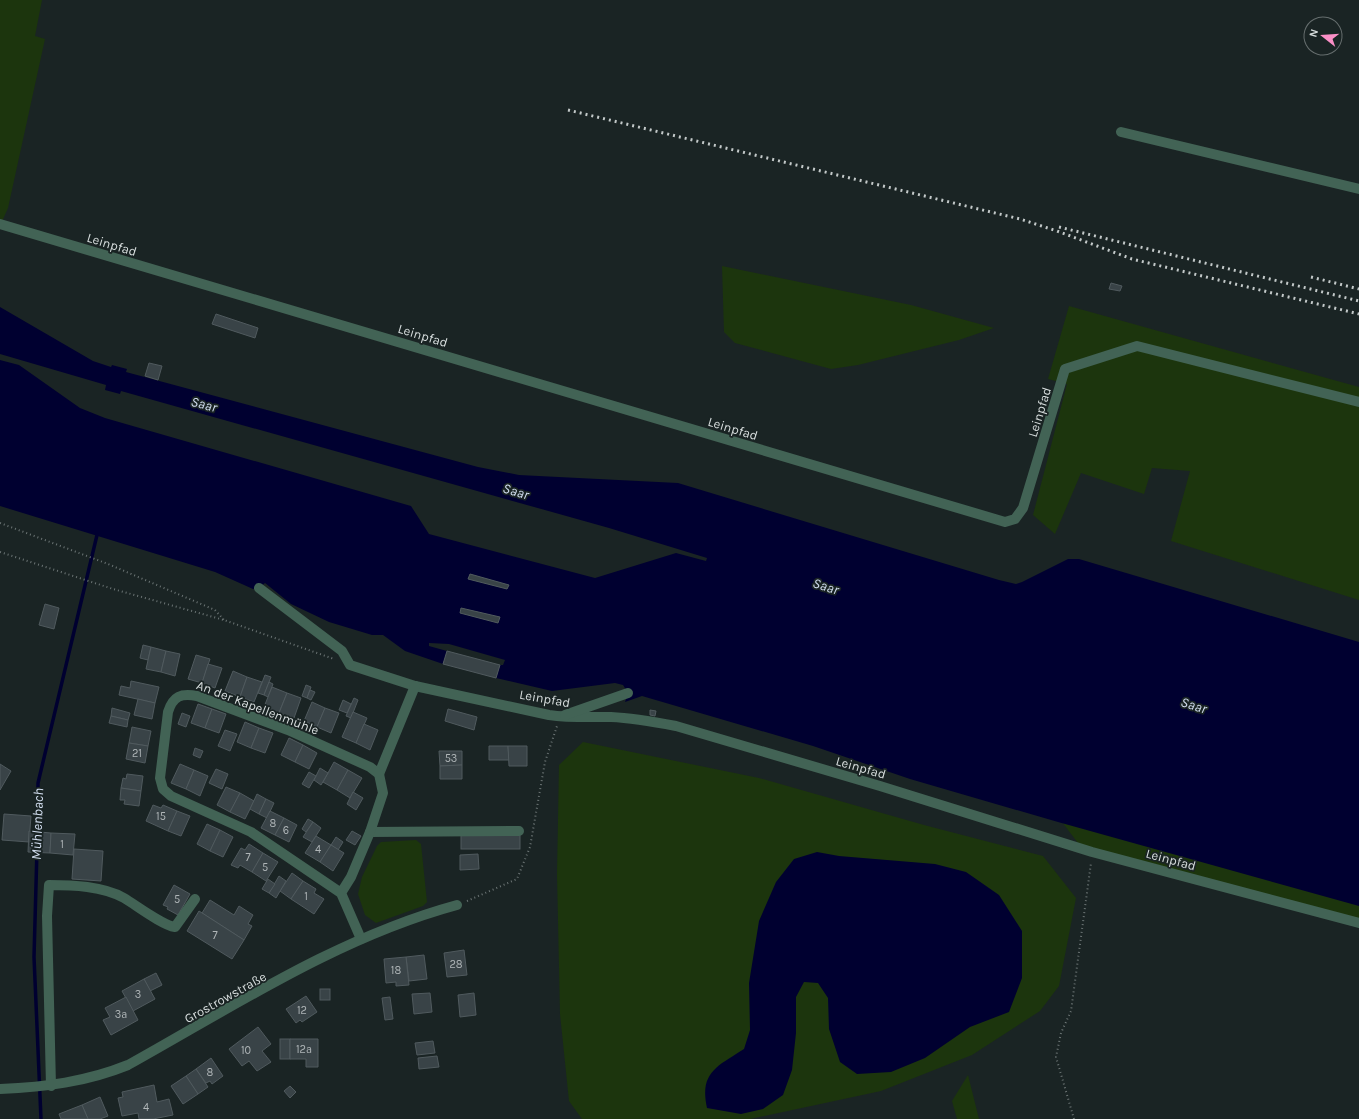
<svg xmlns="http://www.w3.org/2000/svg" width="1359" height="1119" font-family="Karla,sans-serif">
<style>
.green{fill:#1c350d}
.water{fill:#000030;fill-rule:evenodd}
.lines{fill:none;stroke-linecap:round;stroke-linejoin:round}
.stream{stroke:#000030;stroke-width:3.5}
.building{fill:#394347;stroke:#505a5e}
.path{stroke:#6c7575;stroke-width:2;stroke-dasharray:1 3;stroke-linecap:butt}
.minor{stroke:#426355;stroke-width:10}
.rail{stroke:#c3c9c9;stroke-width:3;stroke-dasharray:2 4;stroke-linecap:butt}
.labels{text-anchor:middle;stroke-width:3.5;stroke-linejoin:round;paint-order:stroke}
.number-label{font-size:11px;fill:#b0b6b8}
.street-label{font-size:13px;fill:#d7dddd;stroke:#1a2424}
.water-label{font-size:14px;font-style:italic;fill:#d1ddee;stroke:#1a2424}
</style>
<rect width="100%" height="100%" fill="#1a2424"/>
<!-- green -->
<g class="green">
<polygon points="0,0 42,0 35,36 45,39 8,208 0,226"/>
<polygon points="722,266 911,305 994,328 959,340 858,365 831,369 735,343 724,332"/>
<polygon points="1069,306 1359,387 1359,600 1171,541 1190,471 1152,468 1144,494 1081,473 1055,534 1033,515 1067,384 1048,379"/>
<polygon points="583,742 759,778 924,825 1043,856 1076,898 1059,986 1040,1011 972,1055 881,1091 750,1119 582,1119 569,1101 560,1014 557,874 559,765"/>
<polygon points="1062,822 1359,902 1359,927 1087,855"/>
<polygon points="416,840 421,844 427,902 423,906 376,923 365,915 358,894 362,877 377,846 381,842"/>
<polygon points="968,1075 979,1119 957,1119 952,1101"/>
</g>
<!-- water -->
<g class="water">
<path d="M0,307L93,361L111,367L112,365L127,369L126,372L478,467L519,475L678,483L999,580L1016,584L1022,582L1068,559H1079L1359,642V906L1058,822L910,779L813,746L642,696L625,702L628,693L623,685L615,683L552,691L496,678L500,665H503L505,660L449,644L429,643V646L447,651L443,664L405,651L383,635H372L329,622L291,604L265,583L259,588L253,589L215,572L0,506V360L19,365L80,408L105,418L411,506L429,534L595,578L676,553L706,561L707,558L609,528L121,391L120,394L105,390L106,385L0,354ZM470,574L508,585L507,589L469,579ZM462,608L499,617L498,622L460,613Z"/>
<path d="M817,852L839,856L935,864L966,872L999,895L1022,931V978L1009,1012L970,1027L925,1058L891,1072L857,1074L840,1062L829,1029L828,998L818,983L804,982L796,997V1033L792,1070L783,1095L763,1109L741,1114L707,1108C699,1072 718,1066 744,1049L750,1030L749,983L759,921L776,882L794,859Z"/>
</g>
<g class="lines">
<!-- stream -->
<g class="stream">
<polyline points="37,835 38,783 97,535"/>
<polyline points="37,849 34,957 41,1119"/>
</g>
</g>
<!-- building -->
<g class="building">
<polygon points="1111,283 1122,286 1120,291 1109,289"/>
<polygon points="216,314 258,328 255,338 212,324"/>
<polygon points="149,363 162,366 158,380 145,376"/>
<polygon points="470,574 509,585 507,589 468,579"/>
<polygon points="45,604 59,608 54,629 39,625"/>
<polygon points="461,608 500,617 498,623 460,613"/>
<polygon points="143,645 151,647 148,660 140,658"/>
<polygon points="151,647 166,651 161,672 146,669"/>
<polygon points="166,651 180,654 175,676 161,672"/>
<polygon points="447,651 500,665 496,678 443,664"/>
<polygon points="196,655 210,659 202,683 188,679"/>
<polygon points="208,664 222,668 215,688 202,683"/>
<polygon points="233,671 247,677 240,697 225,691"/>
<polygon points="265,675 271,677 264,695 258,693"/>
<polygon points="247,677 262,682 254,702 240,697"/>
<polygon points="131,681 159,687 155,703 119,695 121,686 130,688"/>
<polygon points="269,682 273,684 268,697 264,695"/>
<polygon points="306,685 311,687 307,698 302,696"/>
<polygon points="272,687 287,693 279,713 264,707"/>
<polygon points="310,690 315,692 311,700 307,698"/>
<polygon points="287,693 301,698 294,718 279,713"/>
<polygon points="354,698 358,700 351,718 346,716"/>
<polygon points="138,699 155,703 152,719 134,715"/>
<polygon points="343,700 351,704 347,713 339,710"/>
<polygon points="312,702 325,708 317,727 304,721"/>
<polygon points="198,704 212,709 205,728 191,723"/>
<polygon points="112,708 130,713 128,720 111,716"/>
<polygon points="325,708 339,713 331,733 317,727"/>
<polygon points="212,709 226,714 219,733 205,728"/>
<polygon points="448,709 477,717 474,730 445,721"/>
<polygon points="650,710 656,711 655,716 650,715"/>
<polygon points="353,712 367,718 356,743 342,737"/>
<polygon points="182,713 190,716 186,727 178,724"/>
<polygon points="111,716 128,720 127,727 109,723"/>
<polygon points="245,722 259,728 251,748 237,742"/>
<polygon points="364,724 378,730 370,750 356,743"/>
<polygon points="132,727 151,731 148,746 129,743"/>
<polygon points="259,728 273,733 265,753 251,748"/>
<polygon points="225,730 237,734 230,751 218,746"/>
<polygon points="289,738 303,745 295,762 281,755"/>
<polygon points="129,743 148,746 145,763 126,759"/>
<polygon points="303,745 317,753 309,769 295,762"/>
<polygon points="489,746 508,746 509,760 489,760"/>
<polygon points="508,746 527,746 527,766 509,766"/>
<polygon points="195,748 203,751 200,758 193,755"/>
<polygon points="439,751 462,751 462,765 440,766"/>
<polygon points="334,762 348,770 337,790 323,782"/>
<polygon points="0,764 11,771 0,790"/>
<polygon points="180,764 194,770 186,789 171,783"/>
<polygon points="462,765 462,779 440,779 440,766"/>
<polygon points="320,768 328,773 321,785 314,780"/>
<polygon points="216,769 228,774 222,789 209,783"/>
<polygon points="194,770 208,776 200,796 186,789"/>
<polygon points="348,770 362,778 350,798 337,790"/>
<polygon points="309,772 316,776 309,788 302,784"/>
<polygon points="127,774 143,776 141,791 121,788 123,778 126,779"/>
<polygon points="226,787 240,793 230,812 217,805"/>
<polygon points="121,788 141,791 139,806 124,804 125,800 120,800"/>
<polygon points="353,792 363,798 356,810 347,804"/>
<polygon points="240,793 254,801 245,819 230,812"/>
<polygon points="257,794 266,799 259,814 250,809"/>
<polygon points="266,799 274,803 267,818 259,814"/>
<polygon points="153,805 161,808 163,805 177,811 168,831 146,821"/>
<polygon points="177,811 190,816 181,836 168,831"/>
<polygon points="270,811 284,818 275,835 261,828"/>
<polygon points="4,814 31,816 29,842 2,840"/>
<polygon points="284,818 297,825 289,842 275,835"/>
<polygon points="308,819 313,822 306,832 302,829"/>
<polygon points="313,822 321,828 312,842 303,837"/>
<polygon points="207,824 220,830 210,851 197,844"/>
<polygon points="220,830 233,837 223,857 210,851"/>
<polygon points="29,831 51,833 50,853 28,852"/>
<polygon points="352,831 361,836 355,845 346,840"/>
<polygon points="51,833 75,834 73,855 50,853"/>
<rect x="461" y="835" width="59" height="14"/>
<polygon points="316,836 331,845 320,862 305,853"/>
<polygon points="336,837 343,842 338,850 331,845"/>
<polygon points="249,844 263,853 252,872 240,865 238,868 231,865 241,848 245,850"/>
<polygon points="331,845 344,853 333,871 320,862"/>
<polygon points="74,849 103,851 101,881 72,879"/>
<polygon points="263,853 278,862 266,881 252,872"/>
<polygon points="478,854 479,869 460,870 460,855"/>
<polygon points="292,873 303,881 291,899 280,891"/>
<polygon points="279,876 286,881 276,898 269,893"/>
<polygon points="268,879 275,884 269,893 262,889"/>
<polygon points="303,881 316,889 314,893 324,899 314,914 291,899"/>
<polygon points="174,885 190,894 178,915 167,909 168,907 163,905"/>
<polygon points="210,900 234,915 239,906 253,915 248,924 252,926 244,940 202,913"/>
<polygon points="199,911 244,940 232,959 187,931"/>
<polygon points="464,950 467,975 447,977 444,953"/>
<polygon points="424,955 427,979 409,981 406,957"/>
<polygon points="406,957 409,985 396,986 396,982 386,983 384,959"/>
<polygon points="156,973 162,985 150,991 144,979"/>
<polygon points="144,979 155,999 133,1011 122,991"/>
<rect x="320" y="989" width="10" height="11"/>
<polygon points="430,993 432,1012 414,1014 412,994"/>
<polygon points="474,993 476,1015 460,1017 458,995"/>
<polygon points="306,996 317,1012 302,1022 300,1020 296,1023 286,1009"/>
<polygon points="126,997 138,1020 111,1035 103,1020 110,1017 105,1008"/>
<polygon points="390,997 393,1019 385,1020 382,998"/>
<polygon points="258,1027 271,1044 262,1051 271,1062 257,1071 249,1061 242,1066 229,1049"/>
<rect x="280" y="1039" width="10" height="20"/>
<polygon points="290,1039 318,1039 318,1067 306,1067 306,1059 290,1059"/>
<polygon points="433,1041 435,1053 417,1055 415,1043"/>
<polygon points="437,1056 439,1067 419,1069 418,1058"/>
<polygon points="211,1058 223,1076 212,1084 210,1081 206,1083 196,1069"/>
<polygon points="196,1069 208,1087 198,1094 186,1076"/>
<polygon points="186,1076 198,1094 183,1104 171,1086"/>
<polygon points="154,1085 157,1102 169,1099 173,1115 153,1119 139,1119 138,1113 122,1116 118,1098 123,1097 122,1092"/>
<polygon points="290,1086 296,1092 290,1098 284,1091"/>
<polygon points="100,1097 108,1116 100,1119 88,1119 82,1105"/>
<polygon points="82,1105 88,1119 61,1119 59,1114"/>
</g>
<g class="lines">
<!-- path -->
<g class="path">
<polyline points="0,523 108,564 215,610 224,620"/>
<polyline points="0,552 113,589 224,620 334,659"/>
<polyline points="467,901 517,879 530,847 545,762 557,726"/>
<polyline points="1074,1119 1056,1057 1061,1033 1071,1011 1091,863"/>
</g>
<!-- minor -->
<g class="minor">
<polyline points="1121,132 1359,189"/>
<polyline points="0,224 1005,522 1015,519 1023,508 1065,369 1137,346 1359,402"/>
<path d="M259,588L342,651L350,665L415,686L549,715C569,718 590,717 611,717C633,718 655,722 676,726L880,786L1092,852L1359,923"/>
<polyline points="565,715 628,693"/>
<polyline points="379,774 415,686"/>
<polyline points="370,832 519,831"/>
<path d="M341,893L351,877L370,832L383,793L379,774L370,767L288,730L197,696C181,693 173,696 168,712L160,778L163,789L171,796L251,832L341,893L361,939"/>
<path d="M51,1086L47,916L49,885C72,885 103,886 124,898C136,905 162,925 175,927L195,899"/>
<path d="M0,1089C45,1087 86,1082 128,1065C234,1006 339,937 457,905"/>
</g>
<!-- rail -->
<g class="rail">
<polyline points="568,110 1020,219 1057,231 1132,259 1359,314"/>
<polyline points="1059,227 1359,301"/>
<polyline points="1311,277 1359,289"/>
</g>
</g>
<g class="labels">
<!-- number labels -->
<g class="number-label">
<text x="137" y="757">21</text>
<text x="451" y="762">53</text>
<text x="161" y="820">15</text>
<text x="273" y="827">8</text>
<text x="286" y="834">6</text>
<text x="62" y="848">1</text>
<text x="318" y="853">4</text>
<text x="248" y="861">7</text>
<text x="265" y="871">5</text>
<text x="306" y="900">1</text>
<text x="177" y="903">5</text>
<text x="215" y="939">7</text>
<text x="456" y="968">28</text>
<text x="396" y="974">18</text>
<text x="138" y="998">3</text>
<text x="302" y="1014">12</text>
<text x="121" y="1018">3a</text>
<text x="304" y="1053">12a</text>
<text x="246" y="1054">10</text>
<text x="210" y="1076">8</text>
<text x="146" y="1111">4</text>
</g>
<!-- street labels -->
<g class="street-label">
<text transform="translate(112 244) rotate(17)" y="5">Leinpfad</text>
<text transform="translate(423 335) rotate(17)" y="5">Leinpfad</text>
<text transform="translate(1039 412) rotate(-73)" y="5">Leinpfad</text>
<text transform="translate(733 428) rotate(17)" y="5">Leinpfad</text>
<text transform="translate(545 698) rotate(10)" y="5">Leinpfad</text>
<text transform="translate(258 707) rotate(21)" y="5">An der Kapellenmühle</text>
<text transform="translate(861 767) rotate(16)" y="5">Leinpfad</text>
<text transform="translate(1171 859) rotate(15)" y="5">Leinpfad</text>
<text transform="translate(225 997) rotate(-29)" y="5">Grostrowstraße</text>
</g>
<!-- water labels -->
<g class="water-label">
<text transform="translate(204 404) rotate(15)" y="5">Saar</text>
<text transform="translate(516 491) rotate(17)" y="5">Saar</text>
<text transform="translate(826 586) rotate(18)" y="5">Saar</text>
<text transform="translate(1194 705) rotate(18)" y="5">Saar</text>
<text transform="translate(37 824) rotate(-88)" y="5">Mühlenbach</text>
</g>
</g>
<!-- north arrow -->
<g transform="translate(1323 36) rotate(287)"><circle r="19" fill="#1a2424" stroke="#666e6e"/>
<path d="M0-3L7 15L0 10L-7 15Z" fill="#fa8fc6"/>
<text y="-6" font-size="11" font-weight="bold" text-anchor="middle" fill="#d7dddd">N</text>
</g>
</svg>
